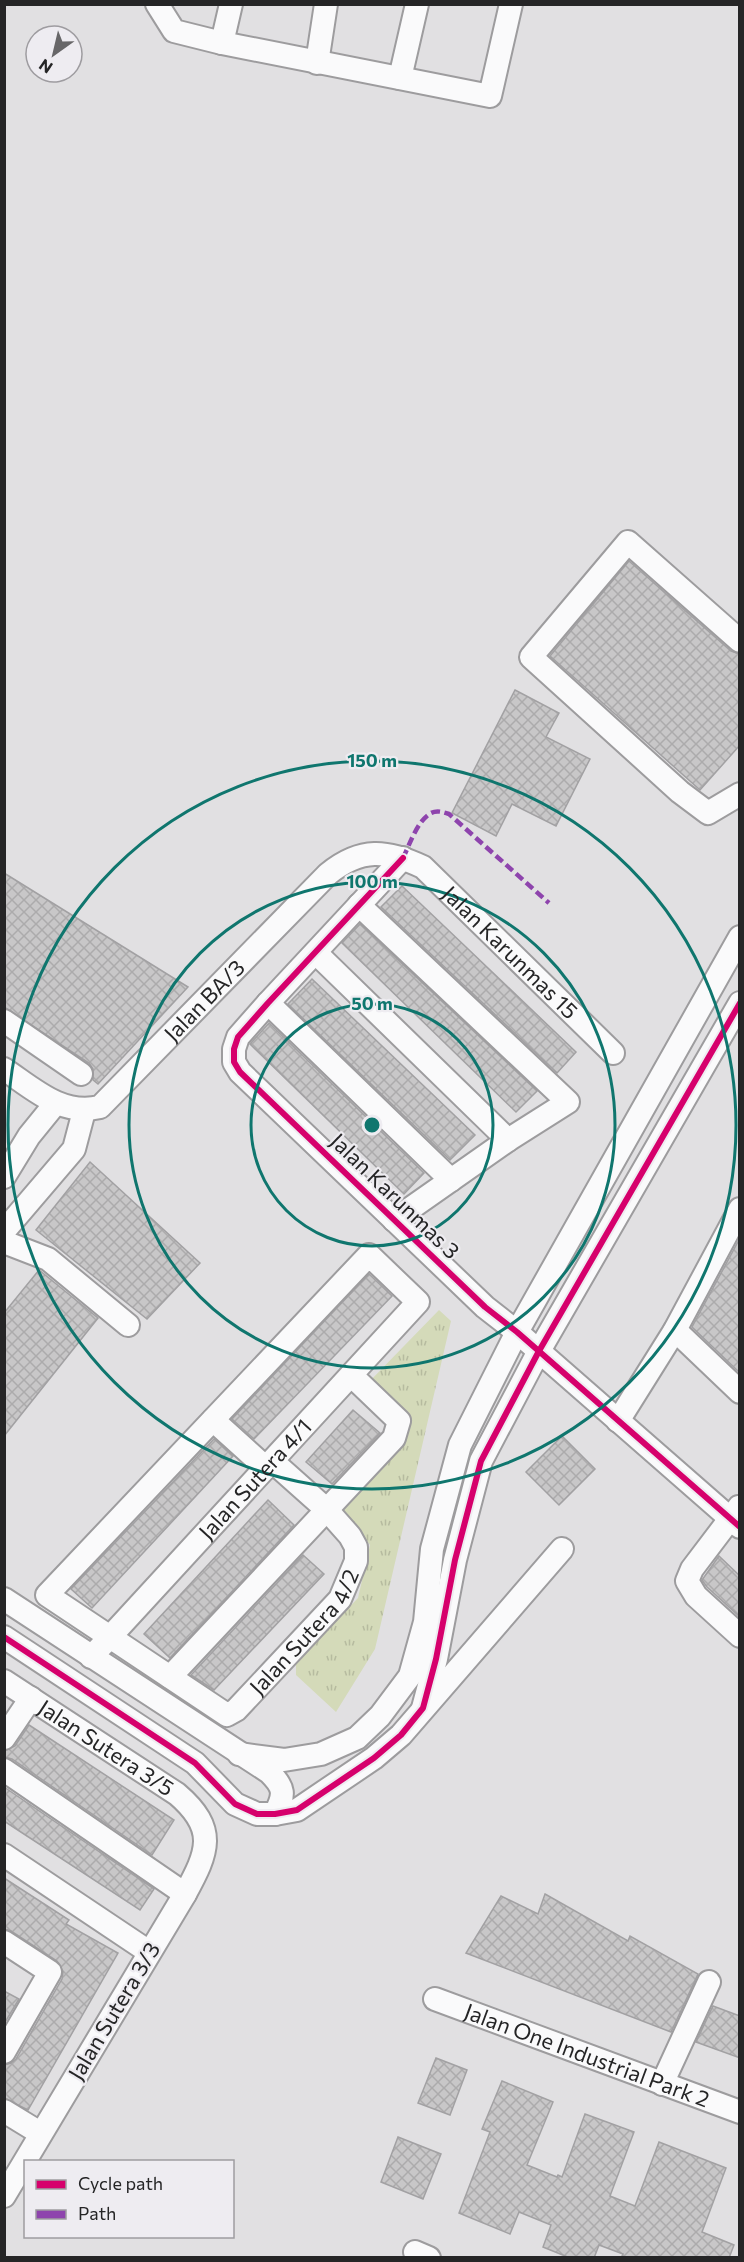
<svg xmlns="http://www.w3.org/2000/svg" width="744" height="2262" font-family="Commissioner,sans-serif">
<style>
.grass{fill:url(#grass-tufts)}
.building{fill:url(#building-cross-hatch);stroke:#a2a1a3;stroke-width:1.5}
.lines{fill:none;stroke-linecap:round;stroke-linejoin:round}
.minor-casing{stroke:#9d9c9e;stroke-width:26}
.minor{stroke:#fafafb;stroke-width:22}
.quiet{stroke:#8e44ad;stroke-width:4.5;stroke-dasharray:9 4.5;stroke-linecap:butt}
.cycleway-casing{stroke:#eeecf1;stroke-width:10}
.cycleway{stroke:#d6006c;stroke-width:6}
.ring{fill:none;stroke:#0f766e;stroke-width:3}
.labels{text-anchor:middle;stroke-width:4.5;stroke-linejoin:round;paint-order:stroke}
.street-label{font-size:22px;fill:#252526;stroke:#eeecf1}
.centre{fill:#0f766e;stroke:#eeecf1;stroke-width:3}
.ring-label{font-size:18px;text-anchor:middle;font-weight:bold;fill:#0f766e;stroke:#eeecf1;stroke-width:4.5;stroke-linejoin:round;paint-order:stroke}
</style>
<defs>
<pattern id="grass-tufts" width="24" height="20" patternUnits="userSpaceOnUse" patternTransform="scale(1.5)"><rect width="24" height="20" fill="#d4dab9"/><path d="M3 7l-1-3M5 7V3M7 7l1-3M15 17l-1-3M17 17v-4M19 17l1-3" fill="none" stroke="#b6bb9f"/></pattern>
<pattern id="building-cross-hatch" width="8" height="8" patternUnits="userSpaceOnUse" patternTransform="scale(1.5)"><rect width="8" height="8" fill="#c8c7c8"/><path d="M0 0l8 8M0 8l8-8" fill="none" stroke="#acabac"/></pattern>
</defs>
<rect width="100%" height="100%" fill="#e1e0e2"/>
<!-- grass -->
<polygon class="grass" points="439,1310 451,1321 375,1649 336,1712 296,1675 296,1663 358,1598 370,1545 340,1506 400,1440 367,1384"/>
<!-- building -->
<g class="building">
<polygon points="629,561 731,651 740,654 740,745 700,790 550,656"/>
<polygon points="515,690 559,713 546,737 590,759 556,826 512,804 496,836 452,813"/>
<polygon points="4,873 188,987 98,1084 93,1080 93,1069 89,1063 4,1007"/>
<polygon points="402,886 576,1052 557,1073 381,907"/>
<polygon points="360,924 537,1091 516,1112 342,943"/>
<polygon points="312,979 475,1135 450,1160 288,1004"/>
<polygon points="269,1023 424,1173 404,1194 250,1044"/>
<polygon points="90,1162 200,1263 147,1319 36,1230"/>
<polygon points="740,1238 740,1373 692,1327"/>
<polygon points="39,1270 98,1318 4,1436 4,1313"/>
<polygon points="369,1274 392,1296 254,1439 232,1419"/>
<polygon points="353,1410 380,1433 332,1484 306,1462"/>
<polygon points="562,1436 595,1469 559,1505 526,1472"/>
<polygon points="214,1439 233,1456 92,1608 71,1589"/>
<polygon points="268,1500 294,1525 170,1658 144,1634"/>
<polygon points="303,1555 324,1574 214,1690 191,1675"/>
<polygon points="719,1556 740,1576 740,1617 707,1587 702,1580"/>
<polygon points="29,1725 174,1820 152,1855 12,1759 4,1757 4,1751 15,1746"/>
<polygon points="4,1787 154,1889 140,1910 4,1821"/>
<polygon points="4,1878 69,1920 66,1924 118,1953 28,2110 4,2098 4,2065 11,2063 16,2059 62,1979 63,1972 57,1961 11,1931 4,1929"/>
<polygon points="545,1894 628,1941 630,1936 698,1974 671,2032 466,1953 501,1896 538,1914"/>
<polygon points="4,1991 19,1999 4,2024"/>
<polygon points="713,2006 740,2016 740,2058 696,2042"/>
<polygon points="436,2058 467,2070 450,2115 418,2103"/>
<polygon points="502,2081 553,2102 527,2165 557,2177 558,2175 562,2177 585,2114 634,2132 610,2196 635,2206 659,2142 726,2168 702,2232 734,2245 729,2258 621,2258 623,2254 599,2245 594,2258 570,2258 543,2247 551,2225 519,2212 510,2234 459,2213 490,2132 482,2129"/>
<polygon points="398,2137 441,2154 423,2199 381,2182"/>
</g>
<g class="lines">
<defs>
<g id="minor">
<polyline points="157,4 174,31 222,43 490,96 511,4"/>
<polyline points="222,43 231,4"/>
<polyline points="317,63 326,4"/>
<polyline points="400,78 417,4"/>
<polyline points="740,641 628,542 531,657 680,792 708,813 740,794"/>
<polyline points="403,858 268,1003 238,1037 234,1049 234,1062 240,1072 485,1307 517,1332 740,1527"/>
<polyline points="359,905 568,1102 508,1140 394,1220"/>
<polyline points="316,953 508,1140"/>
<polyline points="268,1003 451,1180"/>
<polyline points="4,1021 81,1074"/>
<path id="s1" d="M4,1069C35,1090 62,1116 100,1107L328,874C361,847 387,850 423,867L613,1053"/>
<polyline points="4,1177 29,1136 55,1104"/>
<polyline points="4,1231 74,1149 84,1111"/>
<polyline points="4,1242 48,1259 128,1325"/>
<polyline points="675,1330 740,1392"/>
<polyline points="213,1420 266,1468"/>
<polyline points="618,1421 675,1330 740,1209"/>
<polyline points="739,1507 692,1569 687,1581 696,1596 740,1636"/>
<path d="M4,1599L269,1772C285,1788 285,1794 275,1814"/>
<polyline points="4,1637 195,1763 235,1804 257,1814 275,1814 297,1810 374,1758 401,1735 562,1549"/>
<path id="s2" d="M91,1657L110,1637L418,1302L369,1255L47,1595L227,1715L236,1710L340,1599L356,1561V1547L350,1536L327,1510L272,1461"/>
<polyline points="170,1677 394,1438 399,1421 351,1375"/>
<path id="s3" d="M4,1681L177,1794C218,1829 208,1852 185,1894L4,2196"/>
<polyline points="423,1708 436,1659 455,1560 481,1461 539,1351 740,1003"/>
<polyline points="4,1738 31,1698"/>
<polyline points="239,1754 284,1760 321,1754 357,1738 380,1716 410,1676 425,1622 432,1549 460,1445 517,1332 740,937"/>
<polyline points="4,1770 185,1894"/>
<polyline points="4,1855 149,1952"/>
<polyline points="4,1942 50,1972 4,2052"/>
<path id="s4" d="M435,1999L740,2112"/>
<polyline points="662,2084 709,1982"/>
<polyline points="4,2111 40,2133"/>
<polyline points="415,2252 429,2258"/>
</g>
</defs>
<!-- minor casing -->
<use href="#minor" class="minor-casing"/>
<!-- minor -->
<use href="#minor" class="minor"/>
<!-- quiet -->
<path class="quiet" d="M403,858C410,844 417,821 431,813C437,810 443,812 449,814L549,903"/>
<defs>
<g id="cycleway">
<polyline points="403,858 268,1003 238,1037 234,1049 234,1062 240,1072 485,1307 517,1332 740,1527"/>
<polyline points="4,1637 195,1763 235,1804 257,1814 275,1814 297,1810 374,1758 401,1735 423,1708 436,1659 455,1560 481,1461 539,1351 740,1003"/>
</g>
</defs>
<!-- cycleway casing -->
<use href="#cycleway" class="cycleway-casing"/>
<!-- cycleway -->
<use href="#cycleway" class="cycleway"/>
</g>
<!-- distance rings -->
<g class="ring">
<circle cx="372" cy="1125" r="121"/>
<circle cx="372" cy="1125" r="243"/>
<circle cx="372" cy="1125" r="364"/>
</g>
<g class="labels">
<!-- street labels -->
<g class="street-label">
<text dy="8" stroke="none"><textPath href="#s1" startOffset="657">Jalan Karunmas 15</textPath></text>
<text dy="8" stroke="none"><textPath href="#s1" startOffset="256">Jalan BA/3</textPath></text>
<text transform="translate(395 1196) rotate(44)" y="8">Jalan Karunmas 3</text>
<text dy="8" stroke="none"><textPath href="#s2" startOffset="242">Jalan Sutera 4/1</textPath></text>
<text dy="8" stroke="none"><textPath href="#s2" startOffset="1350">Jalan Sutera 4/2</textPath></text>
<text dy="8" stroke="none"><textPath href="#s3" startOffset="122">Jalan Sutera 3/5</textPath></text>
<text transform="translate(114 2011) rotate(-59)" y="8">Jalan Sutera 3/3</text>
<text dy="8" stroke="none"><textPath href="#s4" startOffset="162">Jalan One Industrial Park 2</textPath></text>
</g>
</g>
<circle cx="372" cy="1125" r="9" class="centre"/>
<g class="ring-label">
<text x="372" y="767">150 m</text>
<text x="372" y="888">100 m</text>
<text x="372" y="1010">50 m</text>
</g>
<!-- border -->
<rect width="744" height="2262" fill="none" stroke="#252526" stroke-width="12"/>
<!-- legend -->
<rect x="24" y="2160" width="210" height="78" fill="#eeecf1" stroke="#9e9ca0" stroke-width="1.5"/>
<rect x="36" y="2180" width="30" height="9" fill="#d6006c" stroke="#9e9ca0" stroke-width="1.5"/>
<text x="78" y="2190" font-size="18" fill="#252526">Cycle path</text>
<rect x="36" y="2210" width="30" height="9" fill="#8e44ad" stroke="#9e9ca0" stroke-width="1.5"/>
<text x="78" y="2220" font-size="18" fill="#252526">Path</text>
<!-- north arrow -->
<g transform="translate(54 54) rotate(214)"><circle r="28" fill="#eeecf1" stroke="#9e9ca0" stroke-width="1.5"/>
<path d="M0-4.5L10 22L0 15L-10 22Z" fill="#676668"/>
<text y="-9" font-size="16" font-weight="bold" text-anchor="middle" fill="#252526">N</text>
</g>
</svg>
